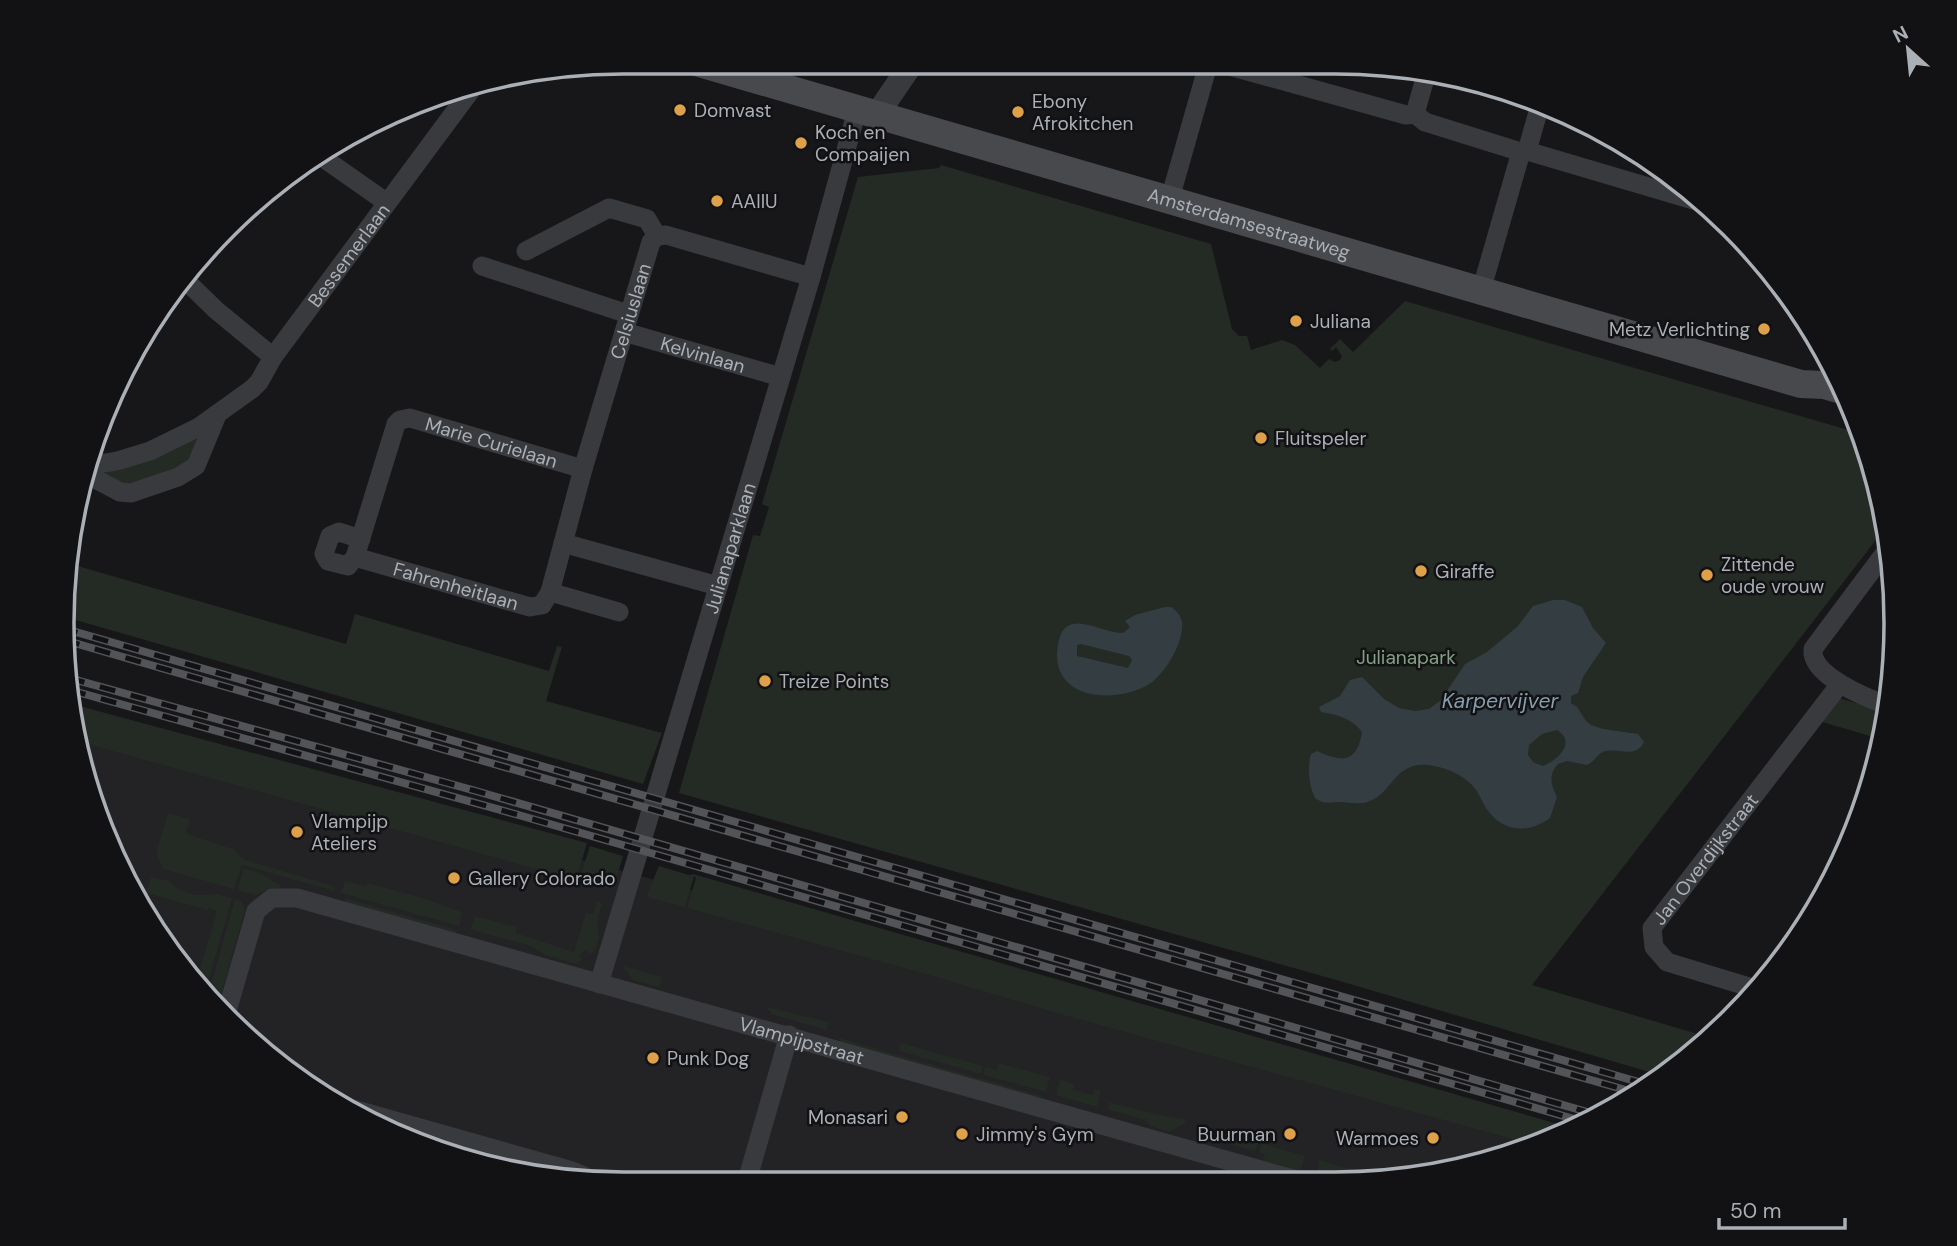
<svg xmlns="http://www.w3.org/2000/svg" width="1957" height="1246" font-family="'DM Sans',sans-serif">
<style>
.built{fill:#232326}
.green{fill:#242a24}
.water{fill:#343d42;fill-rule:evenodd}
.lines{fill:none;stroke-linecap:round;stroke-linejoin:round}
.minor{stroke:#393a3d;stroke-width:19}
.tertiary{stroke:#393a3d;stroke-width:24}
.secondary{stroke:#47494d;stroke-width:28}
.rail-casing{stroke:#525458;stroke-width:8}
.rail{stroke:#121214;stroke-width:5;stroke-dasharray:16;stroke-linecap:butt}
.poi-dot{fill:#dea14a;stroke:#121214;stroke-width:2.5}
.labels{text-anchor:middle;stroke-width:5;stroke-linejoin:round;paint-order:stroke}
.poi-label{font-size:19px;fill:#abb0b7;stroke:#121214;text-anchor:start}
.street-label{font-size:19px;fill:#abb0b7;stroke:#121214}
.park-label{font-size:19px;fill:#84a084;stroke:#121214}
.water-label{font-size:21px;font-style:italic;fill:#869eae;stroke:#121214}
.rim{fill:none;stroke:#abb0b7;stroke-width:3.5}
</style>
<rect width="100%" height="100%" fill="#171719"/>
<!-- built -->
<polygon class="built" points="74,721 922,953 1547,1140 1480,1165 1371,1184 550,1180 408,1142 281,1068 156,935 81,769"/>
<!-- green -->
<g class="green">
<polygon points="941,165 1211,244 1232,329 1239,336 1247,336 1251,350 1282,340 1295,345 1320,368 1329,359 1335,362 1340,360 1342,356 1336,347 1332,351 1330,349 1340,339 1353,352 1405,301 1862,434 1886,527 1532,985 1708,1037 1676,1068 1663,1076 1343,982 679,793 753,535 760,536 769,507 762,504 858,177 939,168"/>
<polygon points="199,438 191,462 126,487 101,474"/>
<polygon points="71,564 346,644 355,614 549,671 557,646 562,647 546,701 662,733 643,784 62,616"/>
<polygon points="1838,698 1882,710 1885,716 1880,739 1819,721"/>
<polygon points="72,704 587,843 576,880 77,741"/>
<polygon points="168,813 190,819 186,831 188,834 235,850 243,859 335,887 334,891 243,865 241,866 234,889 163,869 156,853"/>
<polygon points="590,846 623,856 615,883 607,889 579,881"/>
<polygon points="659,866 689,875 693,874 1575,1129 1534,1145 1060,1014 926,974 687,908 696,878 694,876 685,907 646,897"/>
<polygon points="246,869 260,873 283,887 269,889 255,895 238,890 243,870"/>
<polygon points="151,877 169,881 179,890 197,895 217,894 232,898 206,989 197,978 217,911 209,908 208,910 146,893"/>
<polygon points="345,881 366,886 367,883 416,896 462,912 459,926 341,893"/>
<polygon points="344,898 457,930 455,933 346,903"/>
<polygon points="235,899 242,902 245,910 219,1002 209,992"/>
<polygon points="597,901 602,903 597,922 599,938 595,951 590,954 586,950 579,955 582,960 576,964 545,955 531,946 470,929 475,916 516,927 516,933 574,952 586,913 593,914"/>
<polygon points="623,966 662,977 659,987 633,980"/>
<polygon points="767,1007 829,1022 826,1030 771,1014"/>
<polygon points="839,1038 1042,1096 1038,1099 841,1044"/>
<polygon points="901,1043 983,1066 981,1074 899,1051"/>
<polygon points="999,1063 1050,1077 1046,1092 984,1075 985,1067 997,1070"/>
<polygon points="1060,1080 1074,1084 1073,1090 1093,1095 1095,1089 1101,1091 1097,1107 1056,1095"/>
<polygon points="1109,1102 1155,1114 1184,1119 1186,1122 1170,1132 1150,1126 1146,1120 1109,1110"/>
<polygon points="1217,1131 1258,1143 1255,1151 1215,1140"/>
<polygon points="1261,1143 1305,1156 1301,1168 1297,1171 1263,1161 1265,1154 1259,1152"/>
<polygon points="1319,1160 1358,1171 1349,1183 1340,1183 1317,1176"/>
</g>
<!-- water -->
<g class="water">
<path d="M1553,600H1565L1582,607L1593,628L1606,643L1583,677L1578,693L1571,696V703L1577,707L1586,721L1591,725L1603,729L1638,734L1644,742C1635,761 1615,745 1601,753C1595,757 1594,762 1587,765L1567,761L1558,764C1548,775 1551,785 1557,797L1550,818C1530,833 1505,833 1489,812C1482,804 1480,793 1472,785C1462,775 1447,768 1434,766C1393,758 1394,795 1367,802C1359,805 1349,802 1340,802C1330,802 1324,805 1315,798C1309,786 1307,767 1311,754L1317,751C1341,762 1357,764 1362,732C1353,719 1336,714 1321,712L1319,707L1340,696L1350,680L1362,677L1384,699L1399,708L1415,711L1429,709L1441,700L1465,664L1487,652L1518,626L1533,606ZM1557,730C1577,742 1558,760 1543,766L1533,762L1528,755L1529,745L1542,734Z"/>
<path d="M1165,607H1171C1184,616 1184,625 1180,639C1175,656 1161,678 1146,686C1107,706 1045,696 1059,640C1067,607 1102,634 1123,633L1130,627L1125,621L1135,615ZM1081,644L1129,656L1132,660L1128,668L1077,656V645Z"/>
</g>
<g class="lines">
<!-- minor -->
<g class="minor">
<polyline points="1226,65 1406,115 1415,114 1425,122 1521,152 1527,151 1703,203"/>
<polyline points="1415,114 1427,71"/>
<polyline points="1527,151 1538,112 1544,103"/>
<polyline points="316,153 386,202"/>
<polyline points="1169,202 1208,65"/>
<polyline points="526,251 609,208 647,219 657,236"/>
<polyline points="482,266 628,314"/>
<polyline points="182,277 216,310 273,357"/>
<polyline points="1481,291 1521,152"/>
<path id="s1" d="M624,332L781,377"/>
<path id="s2" d="M87,466L117,461L150,451L199,427L252,389L259,382L273,357L474,86"/>
<polyline points="86,474 120,492 131,493 178,477 196,466 217,415"/>
<path id="s3" d="M361,539L339,532L330,536L324,554L328,561L348,566L355,557L396,424L400,420L410,418L583,469"/>
<polyline points="563,543 718,586"/>
<path id="s4" d="M355,557L530,607L542,605L550,592"/>
<path id="s5" d="M619,612L550,592L583,469L651,242L657,236L666,235L811,277"/>
<path d="M1887,705C1866,698 1810,675 1813,649L1890,546"/>
<path id="s6" d="M599,984L811,277L857,110"/>
<path id="s7" d="M1756,989L1667,962L1654,947L1652,928L1840,684"/>
<path id="s8" d="M227,1011L256,911L272,898H297L1307,1183"/>
<polyline points="349,1108 572,1171 593,1180"/>
<polyline points="747,1181 789,1035"/>
</g>
<!-- tertiary -->
<polyline class="tertiary" points="876,116 912,63"/>
<!-- secondary -->
<path class="secondary" id="s9" d="M696,62L1801,384L1824,385L1842,390"/>
<defs>
<g id="rail">
<polyline points="62,628 1649,1085"/>
<polyline points="64,640 1636,1093"/>
<polyline points="69,678 476,791 1601,1116"/>
<polyline points="70,690 515,814 1588,1123"/>
</g>
</defs>
<!-- rail casing -->
<use href="#rail" class="rail-casing"/>
<!-- rail -->
<use href="#rail" class="rail"/>
</g>
<!-- markers -->
<g class="poi-dot">
<circle cx="680" cy="110" r="7"/>
<circle cx="1018" cy="112" r="7"/>
<circle cx="801" cy="143" r="7"/>
<circle cx="717" cy="201" r="7"/>
<circle cx="1296" cy="321" r="7"/>
<circle cx="1764" cy="329" r="7"/>
<circle cx="1261" cy="438" r="7"/>
<circle cx="1421" cy="571" r="7"/>
<circle cx="1707" cy="575" r="7"/>
<circle cx="765" cy="681" r="7"/>
<circle cx="297" cy="832" r="7"/>
<circle cx="454" cy="878" r="7"/>
<circle cx="653" cy="1058" r="7"/>
<circle cx="902" cy="1117" r="7"/>
<circle cx="962" cy="1134" r="7"/>
<circle cx="1290" cy="1134" r="7"/>
<circle cx="1433" cy="1138" r="7"/>
</g>
<g class="labels">
<!-- poi labels -->
<g class="poi-label">
<text x="1032" y="108">Ebony<tspan x="1032" dy="22">Afrokitchen</tspan></text>
<text x="694" y="117">Domvast</text>
<text x="815" y="139">Koch en<tspan x="815" dy="22">Compaijen</tspan></text>
<text x="731" y="208">AAIIU</text>
<text x="1310" y="328">Juliana</text>
<text x="1750" y="336" text-anchor="end">Metz Verlichting</text>
<text x="1275" y="445">Fluitspeler</text>
<text x="1721" y="571">Zittende<tspan x="1721" dy="22">oude vrouw</tspan></text>
<text x="1435" y="578">Giraffe</text>
<text x="779" y="688">Treize Points</text>
<text x="311" y="828">Vlampijp<tspan x="311" dy="22">Ateliers</tspan></text>
<text x="468" y="885">Gallery Colorado</text>
<text x="667" y="1065">Punk Dog</text>
<text x="888" y="1124" text-anchor="end">Monasari</text>
<text x="976" y="1141">Jimmy's Gym</text>
<text x="1276" y="1141" text-anchor="end">Buurman</text>
<text x="1419" y="1145" text-anchor="end">Warmoes</text>
</g>
<!-- street labels -->
<g class="street-label">
<text dy="7" stroke="none"><textPath href="#s9" startOffset="576">Amsterdamsestraatweg</textPath></text>
<text dy="7" stroke="none"><textPath href="#s2" startOffset="350">Bessemerlaan</textPath></text>
<text dy="7" stroke="none"><textPath href="#s5" startOffset="364">Celsiuslaan</textPath></text>
<text dy="7" stroke="none"><textPath href="#s1" startOffset="82">Kelvinlaan</textPath></text>
<text dy="7" stroke="none"><textPath href="#s3" startOffset="332">Marie Curielaan</textPath></text>
<text dy="7" stroke="none"><textPath href="#s6" startOffset="455">Julianaparklaan</textPath></text>
<text dy="7" stroke="none"><textPath href="#s4" startOffset="105">Fahrenheitlaan</textPath></text>
<text dy="7" stroke="none"><textPath href="#s7" startOffset="219">Jan Overdijkstraat</textPath></text>
<text dy="7" stroke="none"><textPath href="#s8" startOffset="674">Vlampijpstraat</textPath></text>
</g>
<!-- park labels -->
<g class="park-label">
<text x="1406" y="664">Julianapark</text>
</g>
<!-- water labels -->
<g class="water-label">
<text x="1500" y="708">Karpervijver</text>
</g>
</g>
<!-- crop -->
<path d="M0 0H1957V1246H0ZM623 74H1335A549 549 0 0 1 1884 623V623A549 549 0 0 1 1335 1172H623A549 549 0 0 1 74 623V623A549 549 0 0 1 623 74Z" fill="#121214" fill-rule="evenodd"/>
<path class="rim" d="M623 74H1335A549 549 0 0 1 1884 623V623A549 549 0 0 1 1335 1172H623A549 549 0 0 1 74 623V623A549 549 0 0 1 623 74Z"/>
<!-- north arrow -->
<g transform="translate(1908 49) rotate(333)" stroke="#121214" stroke-width="5" paint-order="stroke">
<path d="M0-5L12 26L0 18L-12 26Z" fill="#abb0b7"/>
<text y="-10" font-size="19" font-weight="bold" text-anchor="middle" fill="#abb0b7">N</text>
</g>
<!-- scale -->
<path d="M1719 1218v10h126v-10" fill="none" stroke="#abb0b7" stroke-width="3.5"/>
<text x="1730" y="1218" font-size="21" fill="#abb0b7" stroke="#121214" stroke-width="5" paint-order="stroke">50 m</text>
</svg>
